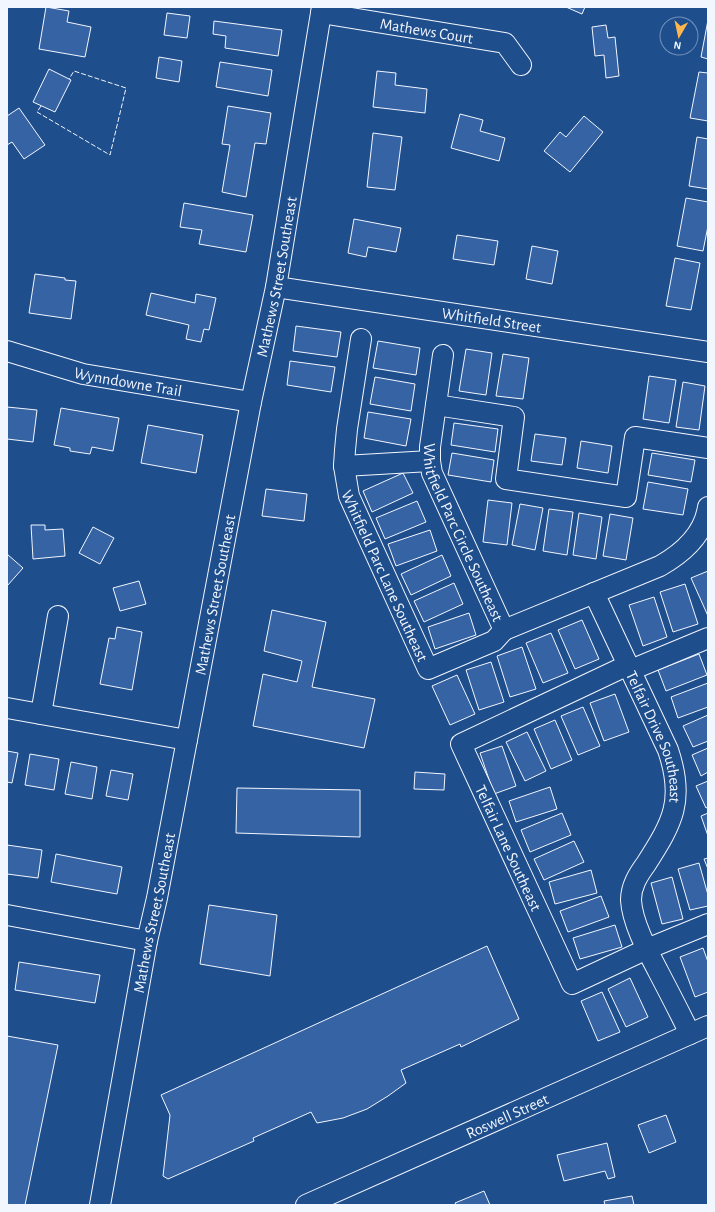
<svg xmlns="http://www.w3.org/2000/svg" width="715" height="1212" font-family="'Alegreya Sans',sans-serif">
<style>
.building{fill:#3563a3;stroke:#f2f6ff}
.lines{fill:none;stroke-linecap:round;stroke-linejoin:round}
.minor-casing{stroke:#f2f6ff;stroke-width:22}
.minor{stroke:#1f4e8c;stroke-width:20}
.fence{stroke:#f2f6ff;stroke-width:1;stroke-dasharray:5 2;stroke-linecap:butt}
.labels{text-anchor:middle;stroke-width:3;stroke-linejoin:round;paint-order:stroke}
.street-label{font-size:16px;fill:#f2f6ff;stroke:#1f4e8c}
</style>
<rect width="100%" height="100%" fill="#1f4e8c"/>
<!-- building -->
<g class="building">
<polygon points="46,7 69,11 67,22 91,27 85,57 39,49"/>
<polygon points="566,7 585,7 582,14"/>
<polygon points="167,13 190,16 187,38 164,35"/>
<polygon points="708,20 708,59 701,57"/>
<polygon points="214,21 282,30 278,56 225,48 226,36 213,34"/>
<polygon points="606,25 608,38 615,37 619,76 606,78 604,55 595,56 592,27"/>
<polygon points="159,57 182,61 179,82 156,78"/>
<polygon points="220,62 272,70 268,96 216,87"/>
<polygon points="49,69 71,80 55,112 33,102"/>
<polygon points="377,71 396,73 395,85 427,89 425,113 373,107"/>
<polygon points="699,72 708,73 708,121 690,118"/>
<polygon points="228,106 271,113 266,144 255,143 246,197 222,192 230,145 222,144"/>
<polygon points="19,108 45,145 24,159 12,142 7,145 7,116"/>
<polygon points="460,114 483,120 480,131 505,138 499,161 451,148"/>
<polygon points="584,116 603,132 570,172 544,151 560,132 566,137"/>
<polygon points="373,133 402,137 395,190 367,187"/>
<polygon points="697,137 708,139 708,189 689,186"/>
<polygon points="686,198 708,202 708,226 703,251 677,246"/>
<polygon points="184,203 253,215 246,252 199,244 202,230 180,227"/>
<polygon points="354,219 401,228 396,252 368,247 366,257 348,253"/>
<polygon points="457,235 498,241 494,265 453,259"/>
<polygon points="532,246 558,251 552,284 526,279"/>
<polygon points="675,258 700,263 691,310 666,306"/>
<polygon points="35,274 65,278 65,280 76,281 71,319 29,313"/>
<polygon points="151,293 195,303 196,294 216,298 209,330 204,329 201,342 186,339 189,325 146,315"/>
<polygon points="296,326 341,332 337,357 293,351"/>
<polygon points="378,341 420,348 416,375 373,368"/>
<polygon points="466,349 492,353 486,395 459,391"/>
<polygon points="503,354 529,358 523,399 496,396"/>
<polygon points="290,361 335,367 331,392 287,385"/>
<polygon points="649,376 676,380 669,423 643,419"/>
<polygon points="375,377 415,384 411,411 370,404"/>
<polygon points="683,382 705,386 699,430 676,427"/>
<polygon points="7,407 37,410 33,442 7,439"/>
<polygon points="61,408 119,418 113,451 92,447 90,454 70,451 70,448 54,445"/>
<polygon points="368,412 411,419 406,446 364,438"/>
<polygon points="454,423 498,429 495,452 451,445"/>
<polygon points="148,425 203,435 196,473 141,463"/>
<polygon points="535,434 566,438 562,465 531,461"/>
<polygon points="581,441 612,446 608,473 577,468"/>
<polygon points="452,453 494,460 491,482 448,475"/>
<polygon points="652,453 695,460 691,482 648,475"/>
<polygon points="403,473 413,493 372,512 363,491"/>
<polygon points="648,482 688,489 683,515 643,509"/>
<polygon points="266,489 307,494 304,521 262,516"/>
<polygon points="488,500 512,503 507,545 483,542"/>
<polygon points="417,501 426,522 385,539 376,518"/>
<polygon points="520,504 543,508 535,550 512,545"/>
<polygon points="549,509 573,512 567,555 543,551"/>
<polygon points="579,513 602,517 596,559 573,555"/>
<polygon points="610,514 633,518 626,560 603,556"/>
<polygon points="31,525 45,525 45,530 63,529 65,556 33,559"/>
<polygon points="93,527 114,538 100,564 79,553"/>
<polygon points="430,530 437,551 396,566 388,544"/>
<polygon points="7,554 23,568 7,586"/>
<polygon points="442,555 451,576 411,595 401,574"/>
<polygon points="708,571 708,616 691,578"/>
<polygon points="139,581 146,604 120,611 113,588"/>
<polygon points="454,583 463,604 424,622 414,601"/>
<polygon points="685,584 698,624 673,632 660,592"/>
<polygon points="654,597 667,637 643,646 629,605"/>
<polygon points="272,610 326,622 312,687 375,699 364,748 253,726 263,674 297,682 302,661 264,651"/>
<polygon points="469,613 476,635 435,649 428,627"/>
<polygon points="582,620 599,659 575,669 558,630"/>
<polygon points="117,627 142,632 132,690 100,684 109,638 115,639"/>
<polygon points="551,633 568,673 543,683 526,643"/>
<polygon points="522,647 536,689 510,697 497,656"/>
<polygon points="699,654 707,675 666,691 658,670"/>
<polygon points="491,662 504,702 479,710 466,670"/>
<polygon points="457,675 475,714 450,725 432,686"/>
<polygon points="708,683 708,707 678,718 671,697"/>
<polygon points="615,694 629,732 604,741 590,703"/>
<polygon points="583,707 600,746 578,755 561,716"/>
<polygon points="708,715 708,741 693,747 683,726"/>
<polygon points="555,720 572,760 551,769 534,729"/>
<polygon points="527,732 546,771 525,781 506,742"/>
<polygon points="502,746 516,786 494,794 480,753"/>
<polygon points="708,748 708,772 701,776 692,755"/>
<polygon points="7,751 18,753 12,783 7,782"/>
<polygon points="30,754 59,759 54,790 25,785"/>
<polygon points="71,762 97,767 92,799 65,794"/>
<polygon points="111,770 133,774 128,800 106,796"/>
<polygon points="415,772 445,774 444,790 414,789"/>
<polygon points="708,781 708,807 706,808 696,786"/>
<polygon points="550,787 557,809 516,822 509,801"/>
<polygon points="237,788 360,790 360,837 236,833"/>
<polygon points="562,813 571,835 530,852 521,830"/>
<polygon points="708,813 708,836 701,816"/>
<polygon points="574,841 584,862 544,880 534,859"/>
<polygon points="7,845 42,850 38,878 7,874"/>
<polygon points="56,854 122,867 117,894 51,882"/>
<polygon points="708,858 708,869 704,859"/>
<polygon points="699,863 708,895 708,906 690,910 678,869"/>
<polygon points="591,870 597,893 555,904 549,882"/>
<polygon points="672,877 683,919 662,924 651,883"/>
<polygon points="601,896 609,917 568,932 560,911"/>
<polygon points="209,905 277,915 270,976 200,964"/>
<polygon points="615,925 622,947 580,959 573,938"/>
<polygon points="487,946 519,1019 461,1047 460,1044 401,1070 406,1083 388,1096 367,1109 343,1118 317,1123 311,1112 253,1138 254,1141 168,1179 163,1176 170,1115 161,1095"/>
<polygon points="703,948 708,962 708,992 695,997 680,957"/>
<polygon points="19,962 100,975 95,1003 15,990"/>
<polygon points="630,978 648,1017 626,1027 608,989"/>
<polygon points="602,992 620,1032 598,1041 581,1001"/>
<polygon points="7,1036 58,1045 25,1205 7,1205"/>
<polygon points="666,1115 676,1142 649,1153 638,1125"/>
<polygon points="607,1143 615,1177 608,1179 605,1171 564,1181 557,1155"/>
<polygon points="484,1191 490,1205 456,1205 455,1203"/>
<polygon points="632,1196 634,1205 605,1205 604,1201"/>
</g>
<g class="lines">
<defs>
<g id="minor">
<path id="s1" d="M321,13L505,43L521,65"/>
<path id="s2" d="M276,287L708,352"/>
<path id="s3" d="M361,339L347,429L345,450L344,466L349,496L428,669L494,641L504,630"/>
<path id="s4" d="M7,351L83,374L251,402"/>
<path id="s5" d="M443,355L430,447V461L432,473L504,630L660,566C683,553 704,535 708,507"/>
<polyline points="436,405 514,417 506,479 626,497 635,437 708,448"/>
<polyline points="344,466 430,461"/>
<path id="s6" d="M594,593L668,750C685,800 673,822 646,864C638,875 631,886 631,900C632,922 648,952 658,971C669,992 680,1013 690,1034"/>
<path id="s7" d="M628,665L461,744L572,984L647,949L708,924"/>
<polyline points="631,670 708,638"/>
<polyline points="7,708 187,740"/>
<polyline points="41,714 58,616"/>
<polyline points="7,915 147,941"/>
<path id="s8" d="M100,1205L147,941L157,898L251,402L276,287L322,7"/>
<path id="s9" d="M306,1205L708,1026"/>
</g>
</defs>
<!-- minor casing -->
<use href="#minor" class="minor-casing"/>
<!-- minor -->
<use href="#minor" class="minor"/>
<!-- fence -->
<polyline class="fence" points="41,106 37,112 110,155 126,88 74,71 69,79"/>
</g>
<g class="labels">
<!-- street labels -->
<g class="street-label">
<text dy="6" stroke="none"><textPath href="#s1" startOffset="107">Mathews Court</textPath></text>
<text dy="6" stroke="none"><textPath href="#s8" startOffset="945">Mathews Street Southeast</textPath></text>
<text dy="6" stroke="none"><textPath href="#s2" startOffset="218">Whitfield Street</textPath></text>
<text dy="6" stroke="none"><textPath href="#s4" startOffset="125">Wynndowne Trail</textPath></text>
<text dy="6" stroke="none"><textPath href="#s5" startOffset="185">Whitfield Parc Circle Southeast</textPath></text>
<text dy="6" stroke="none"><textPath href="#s3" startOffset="246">Whitfield Parc Lane Southeast</textPath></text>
<text dy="6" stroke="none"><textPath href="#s8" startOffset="621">Mathews Street Southeast</textPath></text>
<text dy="6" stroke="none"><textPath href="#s6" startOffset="157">Telfair Drive Southeast</textPath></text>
<text dy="6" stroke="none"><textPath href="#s7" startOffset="299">Telfair Lane Southeast</textPath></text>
<text dy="6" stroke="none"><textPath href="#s8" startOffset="297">Mathews Street Southeast</textPath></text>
<text dy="6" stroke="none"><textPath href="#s9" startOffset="220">Roswell Street</textPath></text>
</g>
</g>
<!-- border -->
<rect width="715" height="1212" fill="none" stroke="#f2f6ff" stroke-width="16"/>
<!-- north arrow -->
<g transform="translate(679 36) rotate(189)"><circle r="19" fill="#1f4e8c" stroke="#7391ba"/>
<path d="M0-3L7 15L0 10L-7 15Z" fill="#ffb74d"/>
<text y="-6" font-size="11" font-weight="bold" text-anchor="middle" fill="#f2f6ff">N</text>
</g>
</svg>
